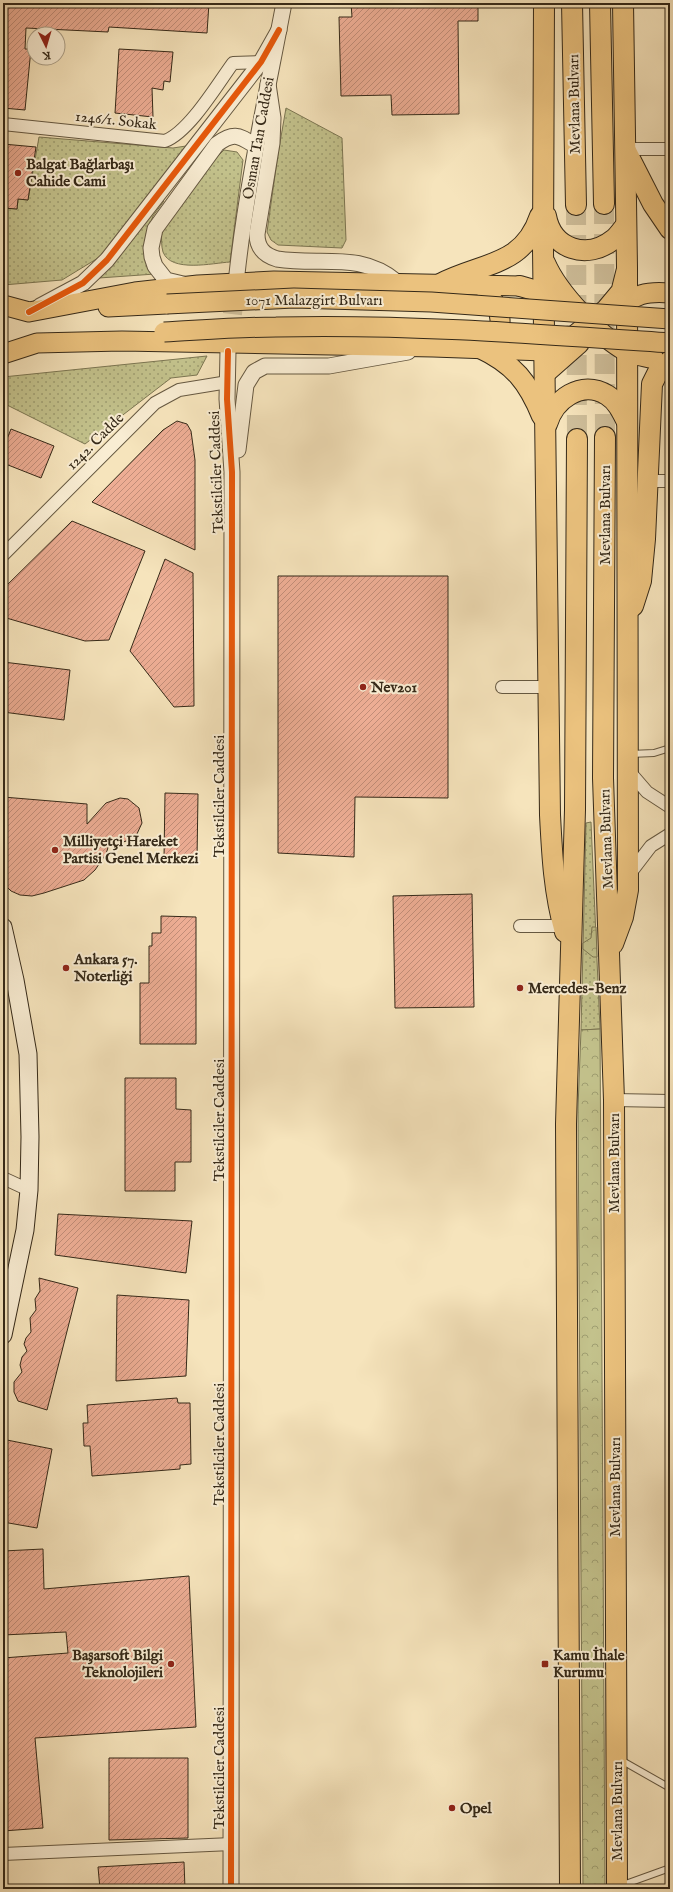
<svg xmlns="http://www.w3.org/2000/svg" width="673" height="1892" font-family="'IM FELL English',serif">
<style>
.grass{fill:url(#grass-dots);stroke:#7c7652}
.forest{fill:url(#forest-crowns);stroke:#7c7652}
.building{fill:url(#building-hatch);stroke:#352918}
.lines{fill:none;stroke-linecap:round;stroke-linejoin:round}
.primary-tunnel{stroke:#cfbf9b;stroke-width:19;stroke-dasharray:19 10;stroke-linecap:butt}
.trunk-tunnel{stroke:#cfbf9b;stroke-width:20;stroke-dasharray:20 10;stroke-linecap:butt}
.service-casing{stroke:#655841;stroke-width:8}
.minor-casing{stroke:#655841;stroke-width:14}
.tertiary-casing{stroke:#655841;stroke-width:17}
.secondary-casing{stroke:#352918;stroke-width:19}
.primary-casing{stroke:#352918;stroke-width:21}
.trunk-casing{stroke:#352918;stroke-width:22}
.service{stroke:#f9edd3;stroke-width:6}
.minor{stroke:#f9edd3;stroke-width:12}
.tertiary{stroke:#f9edd3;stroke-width:15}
.secondary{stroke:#f9edd3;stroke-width:17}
.primary{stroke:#ebc27e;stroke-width:19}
.trunk{stroke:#ebc27e;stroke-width:20}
.primary-bridge-casing{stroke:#352918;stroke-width:21;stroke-linecap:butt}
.primary-bridge{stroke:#ebc27e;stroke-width:19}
.cycleway-casing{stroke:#f9edd3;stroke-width:8}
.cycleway{stroke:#e8590c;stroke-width:6}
.poi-dot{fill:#8f2418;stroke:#f9edd3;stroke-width:1.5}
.labels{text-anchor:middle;stroke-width:4;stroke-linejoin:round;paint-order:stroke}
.street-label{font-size:15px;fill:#352918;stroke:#f9edd3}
.poi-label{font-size:15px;font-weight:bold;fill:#352918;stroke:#f9edd3;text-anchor:start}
</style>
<defs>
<pattern id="grass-dots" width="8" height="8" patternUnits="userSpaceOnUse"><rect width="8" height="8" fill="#c3c28c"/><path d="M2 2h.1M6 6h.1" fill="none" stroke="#9f9e71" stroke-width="1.8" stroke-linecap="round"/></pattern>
<pattern id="forest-crowns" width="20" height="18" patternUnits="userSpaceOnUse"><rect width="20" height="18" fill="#c3c28c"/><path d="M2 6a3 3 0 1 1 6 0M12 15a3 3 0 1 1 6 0" fill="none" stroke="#9f9e71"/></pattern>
<pattern id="building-hatch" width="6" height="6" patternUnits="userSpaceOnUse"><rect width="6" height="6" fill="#edad94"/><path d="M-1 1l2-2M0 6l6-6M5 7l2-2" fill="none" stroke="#c18d78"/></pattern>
</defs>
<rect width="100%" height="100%" fill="#f6e4bc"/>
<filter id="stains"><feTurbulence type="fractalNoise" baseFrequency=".005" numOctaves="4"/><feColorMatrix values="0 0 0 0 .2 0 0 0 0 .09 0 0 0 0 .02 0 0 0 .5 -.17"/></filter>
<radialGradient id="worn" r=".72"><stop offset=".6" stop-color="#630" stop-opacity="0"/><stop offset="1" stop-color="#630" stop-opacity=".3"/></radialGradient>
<!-- grass -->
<g class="grass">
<polygon points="286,108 342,138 346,240 342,248 278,245 271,240 267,232 278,154"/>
<polygon points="39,137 173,148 186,146 103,255 62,280 3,285 3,208 17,209 18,199 28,200"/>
<path d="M224,150L237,152L243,160L230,262C213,263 171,273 163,252C161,246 162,238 161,233L213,161Z"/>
<polygon points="162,199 164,201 153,216 150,224 155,274 99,278"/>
<polygon points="207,356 197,375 171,378 85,444 3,403 3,377"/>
<polygon points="591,822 600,1029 581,1030 586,823"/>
</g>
<!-- forest -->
<g class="forest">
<polygon points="592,927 596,927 597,957 593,957 583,949 583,943 591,938"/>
<polygon points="600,1029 605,1889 583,1889 578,1108 581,1030"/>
</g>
<!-- building -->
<g class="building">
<polygon points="3,3 209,3 207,33 109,27 108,32 26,28 25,49 31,49 25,110 3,108"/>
<polygon points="351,3 478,3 478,21 458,21 459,114 392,115 391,95 341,96 339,17 352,17"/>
<polygon points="119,49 173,52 170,82 164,81 163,90 152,88 153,117 115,113"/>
<polygon points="3,144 36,147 28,200 18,199 17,209 3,208"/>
<polygon points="177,421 187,424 191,431 195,460 195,550 92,502 163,430"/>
<polygon points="11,429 54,446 41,478 3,463 3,449"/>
<polygon points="72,521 145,551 109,640 85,641 3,617 3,589"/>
<polygon points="165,559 193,573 194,706 174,707 130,651"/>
<polygon points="278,576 448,576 448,798 355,797 354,857 278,853"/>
<polygon points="3,662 70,670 64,720 3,712"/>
<polygon points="165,793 198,794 197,859 164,858"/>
<polygon points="3,797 87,804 87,824 106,803 120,798 128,799 139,808 142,823 136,836 130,840 123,842 110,841 106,854 95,870 84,880 44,893 32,896 20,895 11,891 3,883"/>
<polygon points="472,894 474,1007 395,1008 393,896"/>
<polygon points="161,916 196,917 196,1044 140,1044 140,983 149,983 149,946 152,946 152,933 161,933"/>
<polygon points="125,1078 176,1078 176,1109 191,1110 191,1162 175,1162 175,1191 125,1191"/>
<polygon points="58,1214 192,1221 186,1273 55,1255"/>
<polygon points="39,1278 78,1288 47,1410 18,1401 14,1392 14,1382 22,1372 20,1365 22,1357 27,1351 24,1344 26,1338 31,1332 30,1318 36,1310 35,1299 40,1291"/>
<polygon points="117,1295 189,1300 186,1376 116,1381"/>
<polygon points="177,1398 178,1403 190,1403 191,1464 180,1465 180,1469 92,1476 90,1446 84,1446 83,1423 88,1423 87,1405"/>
<polygon points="7,1440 52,1449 37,1528 3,1522 3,1459"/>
<polygon points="43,1549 44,1589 189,1576 196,1727 35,1738 43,1828 3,1831 3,1658 68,1653 66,1632 3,1635 3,1551"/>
<polygon points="109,1758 188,1758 188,1838 109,1840"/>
<polygon points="184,1862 185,1889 100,1889 98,1867"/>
</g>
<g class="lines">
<!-- primary-tunnel -->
<polyline class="primary-tunnel" points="229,343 236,284"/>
<!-- trunk-tunnel -->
<g class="trunk-tunnel">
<polyline points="604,204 605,437"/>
<polyline points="576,205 577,439"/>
</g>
<defs>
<g id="service">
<polyline points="630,754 654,753 670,748"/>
<polyline points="619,1759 670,1788"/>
<polyline points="620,1886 670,1868"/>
</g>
<g id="minor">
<path d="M3,124L165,141C189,132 217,85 233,63L261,62"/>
<polyline points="625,149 670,149"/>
<polyline points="649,481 670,481"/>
<polyline points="3,555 155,403 179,390 228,382"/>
<polyline points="502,687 548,687"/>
<polyline points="628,770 647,792 670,807"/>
<polyline points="628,876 651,846 670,834"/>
<polyline points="520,926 563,926"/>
<polyline points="614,1100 670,1101"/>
<polyline points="3,1178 29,1190"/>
<polyline points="3,1854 232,1844"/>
</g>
<g id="tertiary">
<path d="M268,84L273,118L272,143L257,234C257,248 264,255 277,259C322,266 359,251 397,282"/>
<path d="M237,274C247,183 267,93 284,3"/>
<path d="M183,284L166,280L155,266L152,257L151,248L155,229L217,144C235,131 239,136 256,146"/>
<polyline points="40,306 83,283 107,260 261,62 279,30"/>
<polyline points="228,351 227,399 232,472 231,1889"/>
<polyline points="238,450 246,385 254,372 265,366 329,366 408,352"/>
</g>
<polyline id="secondary" points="3,927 15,980 28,1054 30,1137 29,1190 25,1230 3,1335"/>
<g id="primary">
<path d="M487,295C503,307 505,332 489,345"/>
<polyline points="3,305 29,312 135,292 198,285 274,281 520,286"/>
<polyline points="108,307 167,304"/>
<path d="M617,310C635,294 646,291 670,293"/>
<polyline points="3,354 37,343 122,341 433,347 545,351 565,343 606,309 621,291 626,271"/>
<polyline points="545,374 579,344"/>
</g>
<g id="trunk">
<path d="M544,3L543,249L550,815C552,855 554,893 565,932"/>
<polyline points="572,3 576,205"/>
<polyline points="600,3 604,204"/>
<polyline points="626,151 653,204 670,229"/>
<path d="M546,216C552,249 587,261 614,239C618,236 622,230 626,225"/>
<path d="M545,263C558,293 598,335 626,351C634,355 645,356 653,358"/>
<path d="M440,284C482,262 523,267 540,216"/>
<polyline points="520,286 544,293 554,300"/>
<path d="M480,348C514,364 528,382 542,416"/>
<path d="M547,424C554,400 581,379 607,395C617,401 622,412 627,422"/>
<polyline points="605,437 603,778 614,1100 617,1889"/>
<polyline points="633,606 641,581 645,539 652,384 659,370 670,361"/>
<polyline points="613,944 623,917 628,890 627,267 623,3"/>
<polyline points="570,1889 566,1124 575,810 577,439"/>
</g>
</defs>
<!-- service casing -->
<use href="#service" class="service-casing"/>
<!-- minor casing -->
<use href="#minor" class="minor-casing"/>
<!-- tertiary casing -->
<use href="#tertiary" class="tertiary-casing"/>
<!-- secondary casing -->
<use href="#secondary" class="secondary-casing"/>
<!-- primary casing -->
<use href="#primary" class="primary-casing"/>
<!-- trunk casing -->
<use href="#trunk" class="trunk-casing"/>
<!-- service -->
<use href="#service" class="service"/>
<!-- minor -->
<use href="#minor" class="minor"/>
<!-- tertiary -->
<use href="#tertiary" class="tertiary"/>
<!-- secondary -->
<use href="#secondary" class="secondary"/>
<!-- primary -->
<use href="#primary" class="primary"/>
<!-- trunk -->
<use href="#trunk" class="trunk"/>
<defs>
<g id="primary-bridge">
<polyline points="167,304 294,298 431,302 670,319"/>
<path d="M164,332C202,330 239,327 276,327C408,324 539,334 670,343"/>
</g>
</defs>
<!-- primary-bridge casing -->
<use href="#primary-bridge" class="primary-bridge-casing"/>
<!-- primary-bridge -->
<use href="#primary-bridge" class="primary-bridge"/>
<defs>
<g id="cycleway">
<polyline points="29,312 83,283 107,260 261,62 279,30"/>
<polyline points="228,351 227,399 232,472 231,1889"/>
</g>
</defs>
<!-- cycleway casing -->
<use href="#cycleway" class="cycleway-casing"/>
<!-- cycleway -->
<use href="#cycleway" class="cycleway"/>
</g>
<!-- markers -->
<g class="poi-dot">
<circle cx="18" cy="173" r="4"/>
<circle cx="363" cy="687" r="4"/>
<circle cx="55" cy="850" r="4"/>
<circle cx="66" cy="968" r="4"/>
<circle cx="520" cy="988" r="4"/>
<circle cx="171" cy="1664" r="4"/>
<rect x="541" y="1660" width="8" height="8" rx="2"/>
<circle cx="452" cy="1808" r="4"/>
</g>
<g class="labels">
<!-- street labels -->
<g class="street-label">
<text transform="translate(574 104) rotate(-91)" y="5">Mevlana Bulvarı</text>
<text transform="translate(116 120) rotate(6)" y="5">1246/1. Sokak</text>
<text transform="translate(258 138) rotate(-80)" y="5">Osman Tan Caddesi</text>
<text x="314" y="305">1071 Malazgirt Bulvarı</text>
<text transform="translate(95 441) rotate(-45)" y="5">1242. Cadde</text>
<text transform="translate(216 472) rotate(-92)" y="5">Tekstilciler Caddesi</text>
<text transform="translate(605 515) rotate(-90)" y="5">Mevlana Bulvarı</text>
<text transform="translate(219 796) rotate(-90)" y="5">Tekstilciler Caddesi</text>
<text transform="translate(606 839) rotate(-92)" y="5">Mevlana Bulvarı</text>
<text transform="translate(219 1120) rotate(-90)" y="5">Tekstilciler Caddesi</text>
<text transform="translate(614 1163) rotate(-90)" y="5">Mevlana Bulvarı</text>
<text transform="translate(219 1444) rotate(-90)" y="5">Tekstilciler Caddesi</text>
<text transform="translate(615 1487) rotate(-90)" y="5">Mevlana Bulvarı</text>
<text transform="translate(219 1768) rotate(-90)" y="5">Tekstilciler Caddesi</text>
<text transform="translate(617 1811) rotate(-90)" y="5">Mevlana Bulvarı</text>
</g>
<!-- poi labels -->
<g class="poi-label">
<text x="26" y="169">Balgat Bağlarbaşı<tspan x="26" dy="17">Cahide Cami</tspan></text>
<text x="371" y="692">Nev201</text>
<text x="63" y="846">Milliyetçi Hareket<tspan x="63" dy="17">Partisi Genel Merkezi</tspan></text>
<text x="74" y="964">Ankara 57.<tspan x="74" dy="17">Noterliği</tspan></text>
<text x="528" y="993">Mercedes-Benz</text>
<text x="163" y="1660" text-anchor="end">Başarsoft Bilgi<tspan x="163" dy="17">Teknolojileri</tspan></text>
<text x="553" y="1660">Kamu İhale<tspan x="553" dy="17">Kurumu</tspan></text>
<text x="460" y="1813">Opel</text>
</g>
</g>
<!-- margin -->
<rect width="673" height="1892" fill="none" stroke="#f6e4bc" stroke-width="16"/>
<rect x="4" y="4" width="665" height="1884" fill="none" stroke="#352918" stroke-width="2"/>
<rect x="8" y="8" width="657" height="1876" fill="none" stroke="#352918"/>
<!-- north arrow -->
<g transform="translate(46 46) rotate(175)"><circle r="19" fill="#f9edd3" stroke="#ab9f88"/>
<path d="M0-3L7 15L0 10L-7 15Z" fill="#8f2418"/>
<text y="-6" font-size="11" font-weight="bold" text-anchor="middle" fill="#352918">K</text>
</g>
<rect width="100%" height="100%" filter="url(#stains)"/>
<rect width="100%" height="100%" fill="url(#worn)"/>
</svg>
